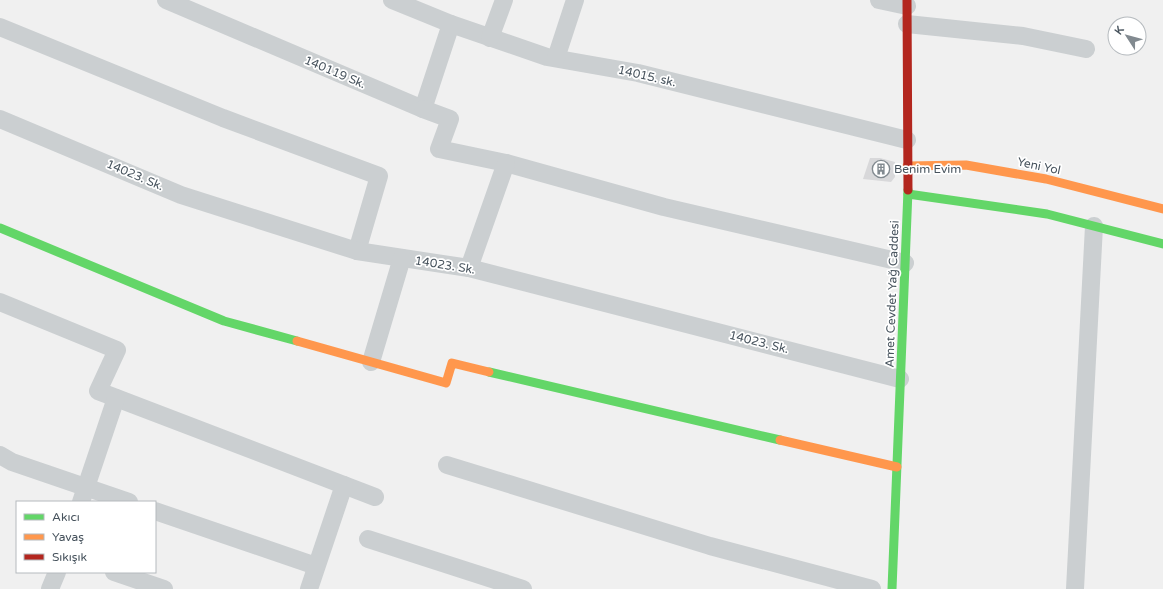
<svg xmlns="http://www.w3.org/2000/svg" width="1163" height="589" font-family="'Varela Round',sans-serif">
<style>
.building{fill:#d8d8da}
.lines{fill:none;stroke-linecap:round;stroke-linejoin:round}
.street{stroke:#cbcfd1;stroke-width:18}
.fast{stroke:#63d668;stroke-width:9}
.slow{stroke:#ff974d;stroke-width:9}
.jam{stroke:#b3261e;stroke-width:9}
.labels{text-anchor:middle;stroke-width:3.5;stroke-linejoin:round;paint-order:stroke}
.street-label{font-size:12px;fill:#47535d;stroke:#fff}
.poi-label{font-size:12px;fill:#47535d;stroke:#fff;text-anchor:start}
</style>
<rect width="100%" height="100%" fill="#f0f0f0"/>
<!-- building -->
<polygon class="building" points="870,158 880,158 895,162 895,177 891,182 863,179"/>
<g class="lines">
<!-- street -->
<g class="street">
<polyline points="166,0 423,109 451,24"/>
<polyline points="392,0 451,24 547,57 638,73 907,140"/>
<polyline points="879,0 907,6"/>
<polyline points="907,24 1023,36 1086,49"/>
<polyline points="0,27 223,118 379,176 357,251"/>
<polyline points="490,38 504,0"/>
<polyline points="556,58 575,0"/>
<polyline points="423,109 450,119 439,149 506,163 664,207 905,263"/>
<polyline points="0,119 181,195 357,251 469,268 900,379"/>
<polyline points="469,268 506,163"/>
<polyline points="0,302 117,350 98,391 375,497"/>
<polyline points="371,362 402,258"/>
<polyline points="0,455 12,462 129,502"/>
<polyline points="447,465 710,546 872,589"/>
<polyline points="81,502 116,398"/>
<polyline points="155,511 316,566"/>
<polyline points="368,539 523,589"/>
<polyline points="114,572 164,589"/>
<polyline points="50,589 57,572"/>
<polyline points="309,589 344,485"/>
<polyline points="1075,589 1094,226"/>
</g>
<!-- fast -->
<g class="fast">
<polyline points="908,194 1047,214 1163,244"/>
<polyline points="0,228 224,321 297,341"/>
<polyline points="489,372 780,440"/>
<polyline points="892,589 908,190"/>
</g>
<!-- slow -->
<g class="slow">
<polyline points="907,166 966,165 1046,179 1163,209"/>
<polyline points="297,341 446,383 452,363 489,372"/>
<polyline points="780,440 897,467"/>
</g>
<!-- jam -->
<polyline class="jam" points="907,0 908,190"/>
</g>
<!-- icons -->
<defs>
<symbol id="building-ring" viewBox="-11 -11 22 22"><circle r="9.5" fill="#fff" stroke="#828a90" stroke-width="1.5"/><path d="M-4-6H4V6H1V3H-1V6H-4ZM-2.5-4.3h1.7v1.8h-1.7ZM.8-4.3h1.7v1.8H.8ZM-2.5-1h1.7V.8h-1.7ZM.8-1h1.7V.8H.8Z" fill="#828a90"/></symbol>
</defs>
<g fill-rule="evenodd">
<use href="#building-ring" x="871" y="159" width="20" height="20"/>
</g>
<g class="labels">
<!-- street labels -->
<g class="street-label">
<text transform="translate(335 72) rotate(23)" y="4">140119 Sk.</text>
<text transform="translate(647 76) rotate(13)" y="4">14015. sk.</text>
<text transform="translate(1039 166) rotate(12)" y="4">Yeni Yol</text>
<text transform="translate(135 175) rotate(23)" y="4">14023. Sk.</text>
<text transform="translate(445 265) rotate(9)" y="4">14023. Sk.</text>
<text transform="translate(892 294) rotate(-88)" y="4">Amet Cevdet Yağ Caddesi</text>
<text transform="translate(759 342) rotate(14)" y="4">14023. Sk.</text>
</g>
<!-- poi labels -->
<g class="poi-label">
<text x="894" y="173">Benim Evim</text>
</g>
</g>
<!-- legend -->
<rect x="16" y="501" width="140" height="72" fill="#ffffff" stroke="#b5babe"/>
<rect x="24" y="514" width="20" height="6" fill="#63d668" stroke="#b5babe"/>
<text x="52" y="521" font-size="12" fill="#47535d">Akıcı</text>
<rect x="24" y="534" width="20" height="6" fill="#ff974d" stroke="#b5babe"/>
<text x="52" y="541" font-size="12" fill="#47535d">Yavaş</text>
<rect x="24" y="554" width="20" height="6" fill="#b3261e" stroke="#b5babe"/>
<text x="52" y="561" font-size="12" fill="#47535d">Sıkışık</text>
<!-- north arrow -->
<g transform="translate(1127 36) rotate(306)"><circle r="19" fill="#ffffff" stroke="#b5babe"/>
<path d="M0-3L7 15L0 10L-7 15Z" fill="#828a90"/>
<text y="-6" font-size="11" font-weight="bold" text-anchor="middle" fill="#47535d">K</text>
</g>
</svg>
